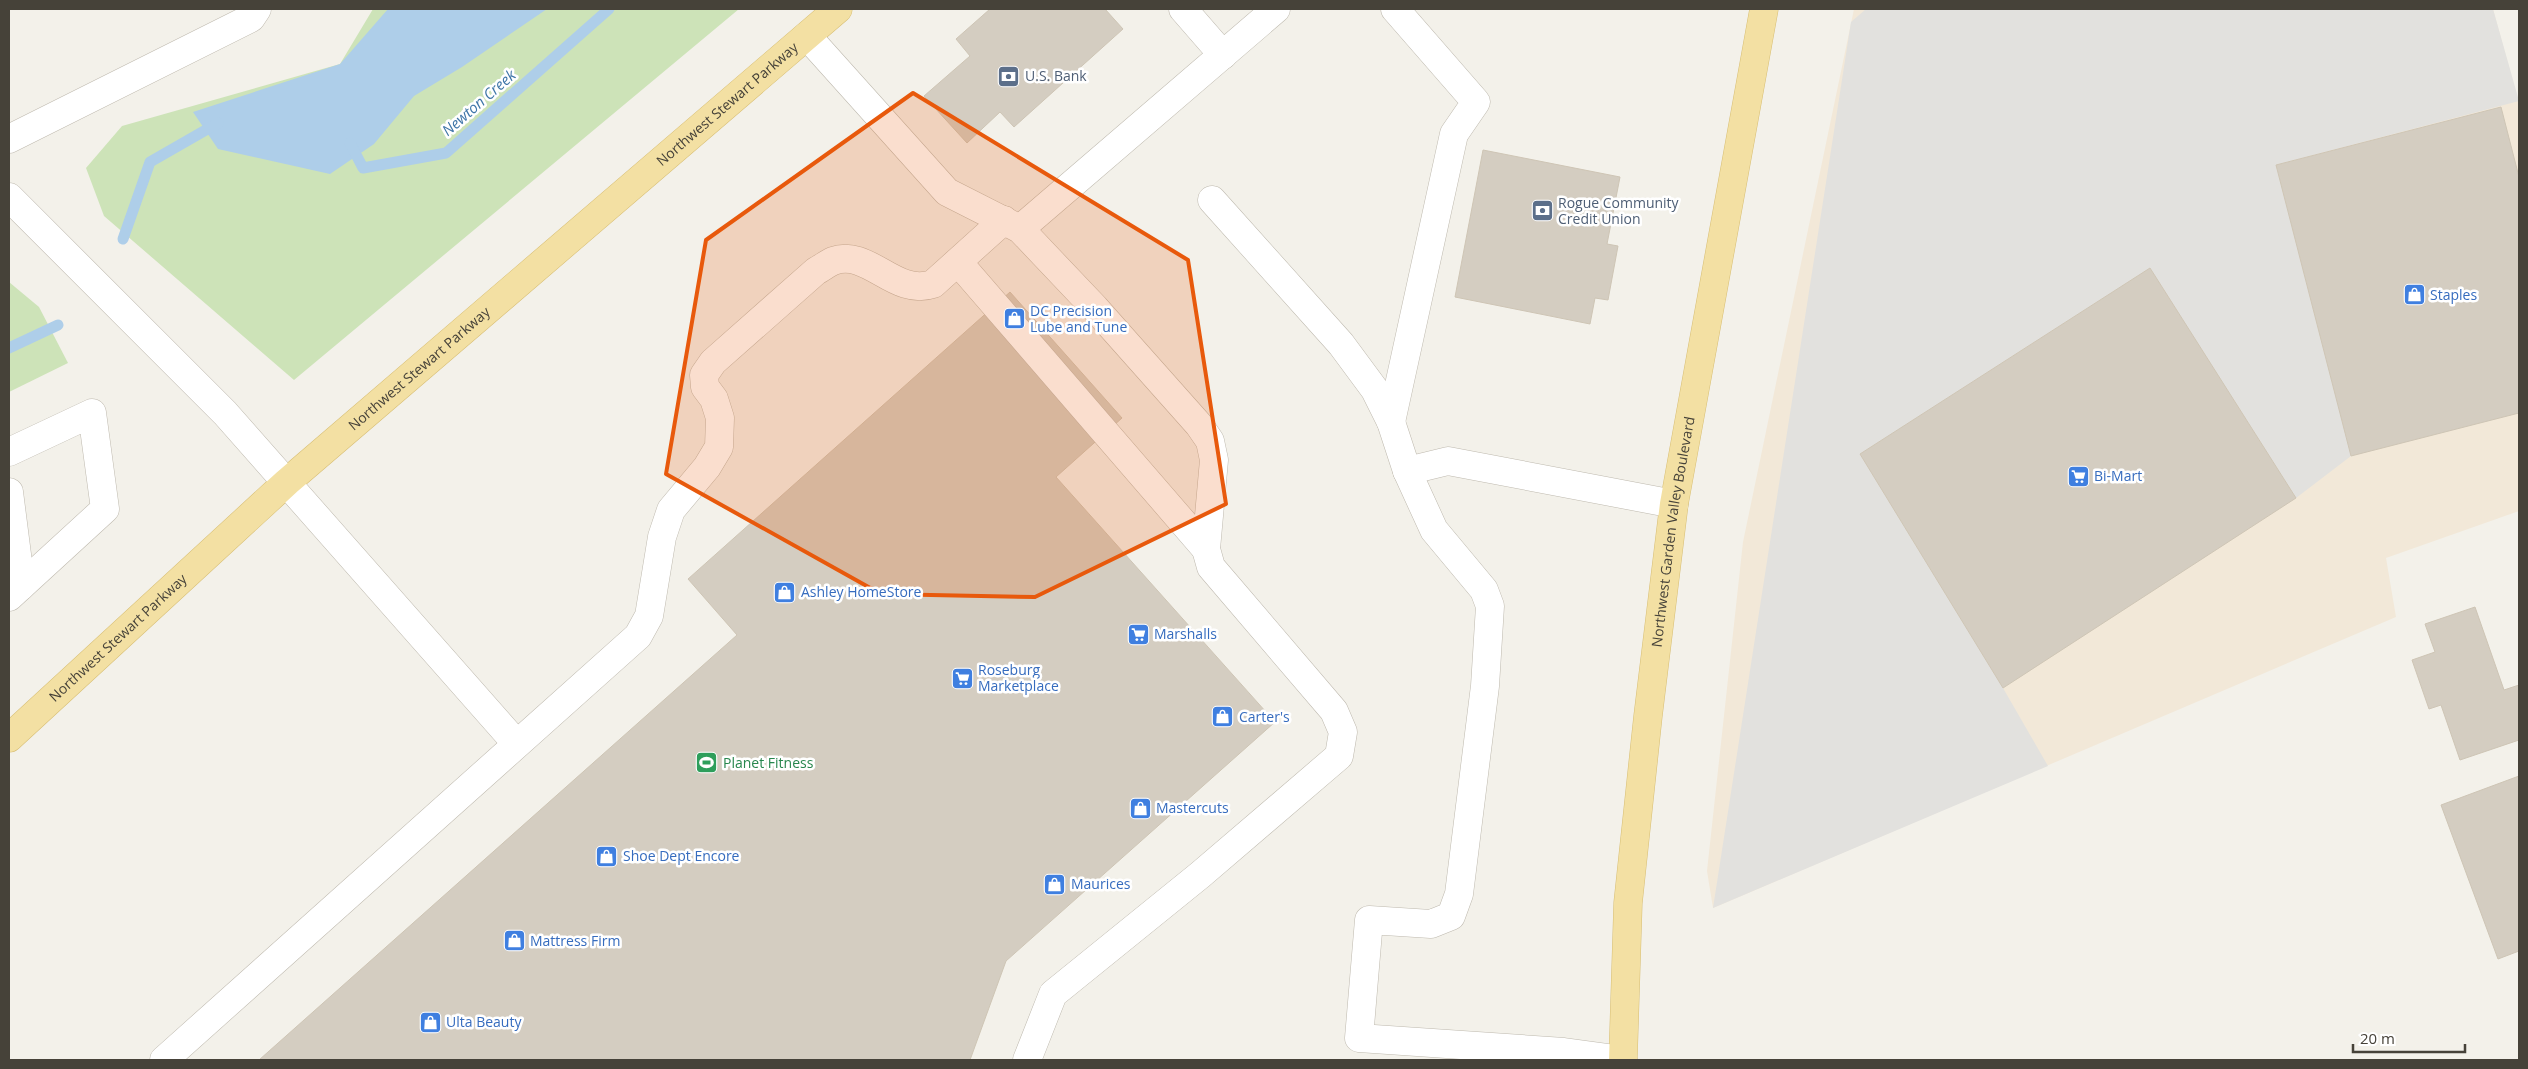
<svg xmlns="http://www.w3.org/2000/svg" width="2528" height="1069" font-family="'Open Sans',sans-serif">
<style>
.commercial{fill:#f2e8d8}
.green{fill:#cde3b8}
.parking{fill:#e2e1de}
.water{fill:#aecee9}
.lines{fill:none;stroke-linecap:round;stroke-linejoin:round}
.stream{stroke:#aecee9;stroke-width:11}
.building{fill:#d4cdc1;stroke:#cec5b5}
.minor-casing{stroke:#beb9ae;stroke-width:29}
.major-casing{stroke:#d7be74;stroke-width:29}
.minor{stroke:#fff;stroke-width:28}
.major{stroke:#f3e0a3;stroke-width:28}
.marked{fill:#e8590c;fill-opacity:0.2;stroke:#e8590c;stroke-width:4;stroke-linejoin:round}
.labels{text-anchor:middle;stroke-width:5;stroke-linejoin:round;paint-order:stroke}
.service-label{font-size:14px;fill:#4e5e75;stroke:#fff;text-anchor:start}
.street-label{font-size:14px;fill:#464239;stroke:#fff}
.shop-label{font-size:14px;fill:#366cbe;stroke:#fff;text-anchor:start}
.leisure-label{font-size:14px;fill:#27864d;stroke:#fff;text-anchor:start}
.water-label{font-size:15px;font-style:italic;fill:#3e75a7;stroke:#fff}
</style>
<rect width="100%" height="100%" fill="#f3f1ea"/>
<!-- commercial -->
<polygon class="commercial" points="1854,9 2493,9 2519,104 2519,511 2386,558 2396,617 1713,908 1707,871 1743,542"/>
<!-- green -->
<g class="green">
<polygon points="373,9 739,9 294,380 104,216 86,168 122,126 340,64"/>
<polygon points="9,282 39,307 68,363 9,392"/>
</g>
<!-- parking -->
<polygon class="parking" points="1866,9 2493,9 2519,101 2276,165 2351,456 2296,498 2150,268 1860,454 2003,688 2048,766 1713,908 1851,22"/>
<!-- water -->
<polygon class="water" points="388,9 547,9 462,67 414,96 374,144 330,174 218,149 193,112 340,64"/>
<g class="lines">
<!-- stream -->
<g class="stream">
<polyline points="350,143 363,168 446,153 609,9"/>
<polyline points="123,239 150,162 218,123"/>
<polyline points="9,348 58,325"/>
</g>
</g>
<!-- building -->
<g class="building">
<polygon points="990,9 1105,9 1123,29 1014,127 1000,112 967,143 924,96 970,56 956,39"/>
<polygon points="2501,107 2519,177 2519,413 2351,456 2276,165"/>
<polygon points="1483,150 1620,177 1607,244 1618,246 1608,300 1595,298 1590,324 1455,297"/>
<polygon points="2150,268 2296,498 2003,688 1860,454"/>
<polygon points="1010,292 1122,418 1056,477 1275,722 1006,961 970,1060 259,1060 737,635 688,579"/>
<polygon points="2475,607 2504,690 2519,685 2519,740 2460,760 2441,705 2429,709 2412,660 2435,652 2425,624"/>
<polygon points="2519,776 2519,951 2498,959 2441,805"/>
</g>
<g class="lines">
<defs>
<g id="minor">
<polyline points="1183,9 1223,55"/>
<polyline points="807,36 947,192 1020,229 1095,308 1199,425 1210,441 1214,460 1206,549 1211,567 1334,711 1343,732 1339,756 1200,875 1053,994 1027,1060"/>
<polyline points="9,139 251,18 257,9"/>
<polyline points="9,197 225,413 516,743"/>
<polyline points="1212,200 1341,344 1375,390 1391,422 1407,471 1434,530 1484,590 1490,606 1485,686 1459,894 1451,916 1431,924 1369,920 1359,1038 1564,1052 1623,1060"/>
<polyline points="1020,229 1276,9"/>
<polyline points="958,262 1206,549"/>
<polyline points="1391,422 1454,134 1476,102 1395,9"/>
<polyline points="9,452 92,413 105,509 9,597"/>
<polyline points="1407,471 1448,461 1674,504"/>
<polyline points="9,492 21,586"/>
<path d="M164,1060L638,636L649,616L662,537L671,510L707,467L719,447L720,418L714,399L705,387L704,375L713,362L816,271C822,268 828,263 833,261C869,248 894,297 933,284L1004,220"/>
</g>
<g id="major">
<path id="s1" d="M9,738L287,482L838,9"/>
<path id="s2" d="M1623,1060L1628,903L1648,716L1674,504L1764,9"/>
</g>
</defs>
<!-- minor casing -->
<use href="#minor" class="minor-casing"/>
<!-- major casing -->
<use href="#major" class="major-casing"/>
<!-- minor -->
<use href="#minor" class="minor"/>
<!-- major -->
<use href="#major" class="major"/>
</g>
<!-- marked area -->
<path class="marked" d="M913,93L1188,260L1226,504L1035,597L881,594L666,474L706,240Z"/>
<!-- icons -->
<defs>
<symbol id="bank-square" viewBox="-11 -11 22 22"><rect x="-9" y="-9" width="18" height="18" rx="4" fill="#5c6f8a" stroke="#fff"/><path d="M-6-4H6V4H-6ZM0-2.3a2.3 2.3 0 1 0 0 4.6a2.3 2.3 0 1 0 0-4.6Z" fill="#fff"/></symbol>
<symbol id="shop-square" viewBox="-11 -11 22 22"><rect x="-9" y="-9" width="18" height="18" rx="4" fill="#3f7fe0" stroke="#fff"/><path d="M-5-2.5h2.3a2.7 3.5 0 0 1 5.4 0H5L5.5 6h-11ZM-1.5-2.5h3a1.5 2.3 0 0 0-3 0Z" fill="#fff"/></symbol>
<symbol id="supermarket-square" viewBox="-11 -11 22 22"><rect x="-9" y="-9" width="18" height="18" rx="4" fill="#3f7fe0" stroke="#fff"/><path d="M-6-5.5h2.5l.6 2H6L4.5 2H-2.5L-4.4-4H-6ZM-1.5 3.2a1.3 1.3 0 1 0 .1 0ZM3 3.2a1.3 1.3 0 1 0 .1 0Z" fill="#fff"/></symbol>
<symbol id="stadium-square" viewBox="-11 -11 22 22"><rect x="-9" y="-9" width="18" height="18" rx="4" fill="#2e9e5b" stroke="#fff"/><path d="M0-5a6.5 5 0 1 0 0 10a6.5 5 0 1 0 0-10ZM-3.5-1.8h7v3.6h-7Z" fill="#fff"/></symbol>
</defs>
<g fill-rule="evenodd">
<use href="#bank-square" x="996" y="64" width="25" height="25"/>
<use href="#bank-square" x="1530" y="198" width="25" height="25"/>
<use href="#shop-square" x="2402" y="282" width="25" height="25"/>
<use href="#shop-square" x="1002" y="306" width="25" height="25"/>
<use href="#supermarket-square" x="2066" y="464" width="25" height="25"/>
<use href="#shop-square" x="772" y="580" width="25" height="25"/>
<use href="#supermarket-square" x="1126" y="622" width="25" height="25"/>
<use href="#supermarket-square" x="950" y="666" width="25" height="25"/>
<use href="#shop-square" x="1210" y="704" width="25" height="25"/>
<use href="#stadium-square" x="694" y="750" width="25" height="25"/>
<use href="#shop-square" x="1128" y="796" width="25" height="25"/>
<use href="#shop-square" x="594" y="844" width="25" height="25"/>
<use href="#shop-square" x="1042" y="872" width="25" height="25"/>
<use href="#shop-square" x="502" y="928" width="25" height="25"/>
<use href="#shop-square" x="418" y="1010" width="25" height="25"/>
</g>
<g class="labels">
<!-- service labels -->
<g class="service-label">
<text x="1025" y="81">U.S. Bank</text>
<text x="1558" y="208">Rogue Community<tspan x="1558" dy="16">Credit Union</tspan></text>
</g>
<!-- street labels -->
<g class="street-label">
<text dy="5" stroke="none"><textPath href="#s1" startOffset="958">Northwest Stewart Parkway</textPath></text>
<text dy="5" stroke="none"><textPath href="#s1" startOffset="552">Northwest Stewart Parkway</textPath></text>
<text dy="5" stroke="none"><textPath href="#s2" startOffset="531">Northwest Garden Valley Boulevard</textPath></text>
<text dy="5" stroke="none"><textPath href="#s1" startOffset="148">Northwest Stewart Parkway</textPath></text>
</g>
<!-- shop labels -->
<g class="shop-label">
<text x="2430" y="300">Staples</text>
<text x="1030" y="316">DC Precision<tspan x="1030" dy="16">Lube and Tune</tspan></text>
<text x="2094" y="481">Bi-Mart</text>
<text x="801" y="597">Ashley HomeStore</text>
<text x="1154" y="639">Marshalls</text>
<text x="978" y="675">Roseburg<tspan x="978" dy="16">Marketplace</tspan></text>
<text x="1239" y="722">Carter's</text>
<text x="1156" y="813">Mastercuts</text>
<text x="623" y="861">Shoe Dept Encore</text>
<text x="1071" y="889">Maurices</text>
<text x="530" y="946">Mattress Firm</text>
<text x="446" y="1027">Ulta Beauty</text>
</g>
<!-- leisure labels -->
<g class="leisure-label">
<text x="723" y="768">Planet Fitness</text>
</g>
<!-- water labels -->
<g class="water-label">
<text transform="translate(479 103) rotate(-41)" y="5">Newton Creek</text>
</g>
</g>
<!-- border -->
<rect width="2528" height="1069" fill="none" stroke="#464239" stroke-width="20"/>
<!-- scale -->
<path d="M2353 1044v8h112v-8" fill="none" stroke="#464239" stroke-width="2.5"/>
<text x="2360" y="1044" font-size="15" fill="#464239" stroke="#ffffff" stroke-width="4" paint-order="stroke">20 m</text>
</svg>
